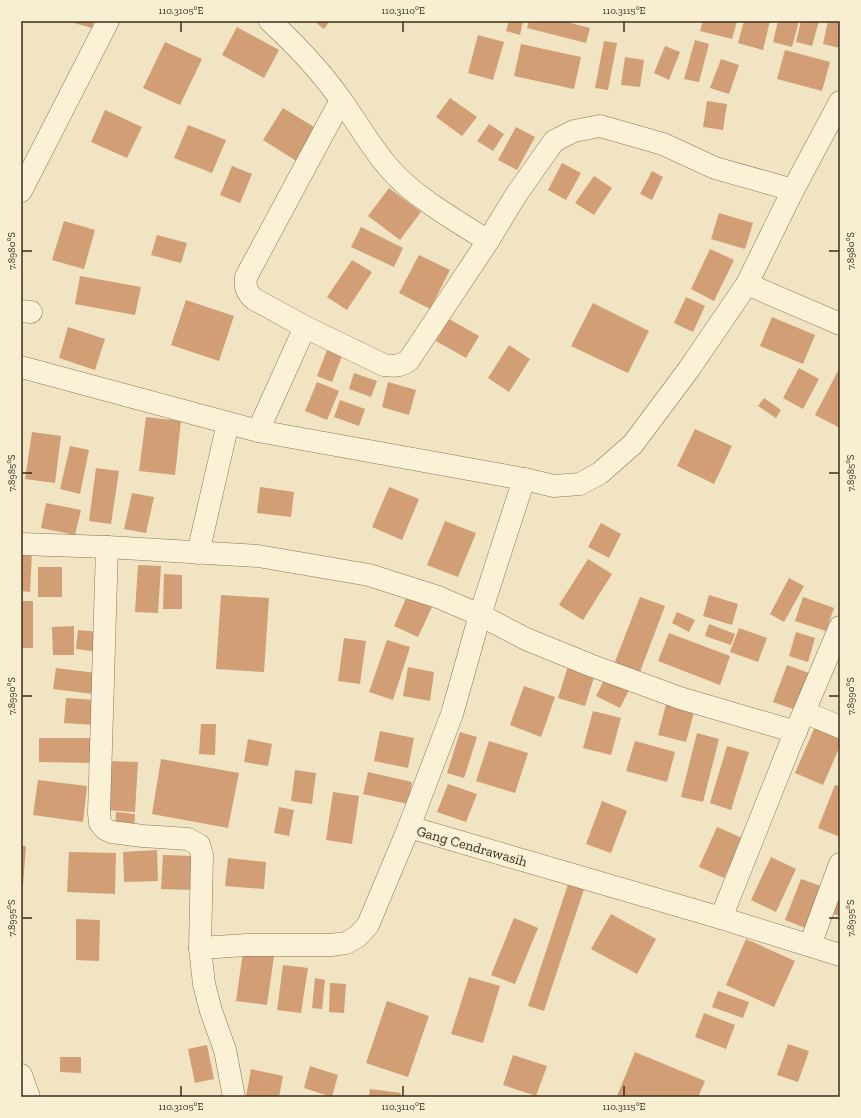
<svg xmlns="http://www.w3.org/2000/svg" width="861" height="1118" font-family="'Zilla Slab',serif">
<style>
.building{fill:#d19e76}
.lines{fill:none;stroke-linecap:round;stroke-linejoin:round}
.minor-casing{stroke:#8c7558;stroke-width:23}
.minor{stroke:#fbf1d6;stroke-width:22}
.ticks{fill:none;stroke:#3b2c1d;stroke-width:1.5}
.labels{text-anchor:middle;stroke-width:3.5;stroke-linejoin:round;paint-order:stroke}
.street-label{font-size:14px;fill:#3b2c1d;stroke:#f8eed2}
.neatline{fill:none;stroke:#3b2c1d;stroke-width:1.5}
.ticks-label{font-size:10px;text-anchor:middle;fill:#3b2c1d}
</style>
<rect width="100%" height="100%" fill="#f1e4c2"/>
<!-- building -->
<g class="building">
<polygon points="67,21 94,21 92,28"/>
<polygon points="314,21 330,21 324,29"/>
<polygon points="509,21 523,21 520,35 506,31"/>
<polygon points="529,21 563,21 590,28 586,43 527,28"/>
<polygon points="703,21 737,21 732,39 700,31"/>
<polygon points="744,21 770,21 763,50 738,43"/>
<polygon points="778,21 799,21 792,47 773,42"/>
<polygon points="801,21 819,21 812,46 796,42"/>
<polygon points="828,21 840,23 840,48 823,44"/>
<polygon points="237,27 279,50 264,78 222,55"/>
<polygon points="478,35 504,42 493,80 468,73"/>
<polygon points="695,40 709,44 699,82 684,79"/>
<polygon points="604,41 617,43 608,90 595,88"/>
<polygon points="165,42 202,59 180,105 143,88"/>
<polygon points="521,44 581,57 574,89 514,76"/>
<polygon points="665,46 680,52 669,80 654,73"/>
<polygon points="785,50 830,62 822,91 777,79"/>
<polygon points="625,57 644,60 640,87 621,85"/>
<polygon points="721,59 739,65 729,94 710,88"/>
<polygon points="450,98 477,117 462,136 436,117"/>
<polygon points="707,101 727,104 723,130 703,127"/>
<polygon points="283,108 319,130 298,162 263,140"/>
<polygon points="105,110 142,127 127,158 91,142"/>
<polygon points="489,124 504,134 493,151 477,141"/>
<polygon points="188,125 226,140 212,173 174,158"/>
<polygon points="516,127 535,137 517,170 498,160"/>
<polygon points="562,163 581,173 566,200 548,190"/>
<polygon points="232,166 252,174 240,203 220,195"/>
<polygon points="652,171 663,177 652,200 640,194"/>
<polygon points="594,176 612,188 594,215 575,203"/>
<polygon points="389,188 421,212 400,240 368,216"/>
<polygon points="719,213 753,223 745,249 711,239"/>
<polygon points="64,221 95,230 84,269 52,260"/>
<polygon points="361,227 403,248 394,267 351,247"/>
<polygon points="157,235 187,243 181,263 151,255"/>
<polygon points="710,249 734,260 714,301 691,289"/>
<polygon points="419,255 450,270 430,309 399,293"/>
<polygon points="352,260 372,272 347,310 327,297"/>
<polygon points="80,276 141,287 135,315 75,304"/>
<polygon points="686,297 705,306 693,332 674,323"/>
<polygon points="186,300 234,316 219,361 171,345"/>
<polygon points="593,303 649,331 628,373 571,346"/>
<polygon points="772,317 815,335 803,364 760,346"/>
<polygon points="449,319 479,336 466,358 436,341"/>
<polygon points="68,327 105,339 95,370 59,358"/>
<polygon points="509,345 530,359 509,392 488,378"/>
<polygon points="327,350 342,356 332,382 317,376"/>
<polygon points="840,367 840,428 815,415"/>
<polygon points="799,368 819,379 803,409 783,398"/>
<polygon points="354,373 377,381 371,397 349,389"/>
<polygon points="317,382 339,391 327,420 305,411"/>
<polygon points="388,382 416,390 409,415 382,407"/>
<polygon points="764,398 781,410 776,418 758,406"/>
<polygon points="340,400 365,409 359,426 334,417"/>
<polygon points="146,417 181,421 175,475 139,471"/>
<polygon points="695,429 732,446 714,484 677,466"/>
<polygon points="32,432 61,436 55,483 25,479"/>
<polygon points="70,446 89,450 80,494 60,489"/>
<polygon points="96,468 119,471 111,524 89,521"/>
<polygon points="260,487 294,492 291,517 257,513"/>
<polygon points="389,487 419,499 402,540 372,527"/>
<polygon points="132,493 154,497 146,533 124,529"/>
<polygon points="46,503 81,510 75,535 41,528"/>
<polygon points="445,521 476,533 458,577 427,565"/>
<polygon points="601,523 621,534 609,558 588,547"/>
<polygon points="21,550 32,551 30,592 21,591"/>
<polygon points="588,559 612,574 583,620 559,605"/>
<polygon points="138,565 161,566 158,613 135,612"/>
<rect x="38" y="567" width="24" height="30"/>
<polygon points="164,574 182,575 182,609 163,609"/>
<polygon points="789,578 804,586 784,622 770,614"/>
<polygon points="221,595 269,598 264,672 216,669"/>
<polygon points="709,595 738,604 732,625 703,616"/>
<polygon points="407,596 432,607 418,637 394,626"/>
<polygon points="640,597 665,606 638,677 613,667"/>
<polygon points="803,597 834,608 826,631 795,621"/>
<rect x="21" y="601" width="12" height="47"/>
<polygon points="677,612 695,620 689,632 672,623"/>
<polygon points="709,624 735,634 731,645 705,636"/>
<polygon points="74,626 74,655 53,655 52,627"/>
<polygon points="739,628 767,638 758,662 730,652"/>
<polygon points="78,630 101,632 99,652 76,649"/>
<polygon points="796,632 815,638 808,662 789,656"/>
<polygon points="669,633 730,656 720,685 658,661"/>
<polygon points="344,638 366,641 360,684 338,681"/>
<polygon points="387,640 410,647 393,700 369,692"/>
<polygon points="569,663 596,671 585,706 558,698"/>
<polygon points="787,665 809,673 796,710 773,702"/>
<polygon points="408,667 434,672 430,701 403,696"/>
<polygon points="56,668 96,673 93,694 53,689"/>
<polygon points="605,678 629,690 620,708 596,696"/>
<polygon points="524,686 555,697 541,737 510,725"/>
<polygon points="668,697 696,705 686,742 658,735"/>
<polygon points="66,698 96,700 94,725 64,723"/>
<polygon points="593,711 621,718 611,755 583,748"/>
<polygon points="817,722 840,732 840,746 823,785 795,773"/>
<polygon points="201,724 216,724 215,755 199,754"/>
<polygon points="380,731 414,738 408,768 374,761"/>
<polygon points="460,732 477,737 464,778 447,773"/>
<polygon points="697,733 719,739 703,802 681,797"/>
<polygon points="39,738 94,738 94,763 39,762"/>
<polygon points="248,739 272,744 268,766 244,762"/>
<polygon points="489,741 528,753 515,793 476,781"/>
<polygon points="635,741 675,752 667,782 626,771"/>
<polygon points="727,746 749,752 731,810 710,803"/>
<polygon points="161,759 239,773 228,828 152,814"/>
<polygon points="108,761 138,762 135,812 105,810"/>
<polygon points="295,770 316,773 312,804 291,801"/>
<polygon points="368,772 412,782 408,804 363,794"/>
<polygon points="38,780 87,786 83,822 33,815"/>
<polygon points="448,784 477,794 466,822 437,812"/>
<polygon points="835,785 840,786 840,837 818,828"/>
<polygon points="333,792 359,796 352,844 326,840"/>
<polygon points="602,801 627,811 611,853 586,844"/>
<polygon points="279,807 294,810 289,836 274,833"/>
<polygon points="116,812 135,814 134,829 115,827"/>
<polygon points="717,827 742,838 724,878 699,867"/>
<polygon points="21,846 26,846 23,885 21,885"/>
<polygon points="157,850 158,881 124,882 123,852"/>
<polygon points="69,852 116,853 115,894 67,892"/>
<polygon points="163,855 195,856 193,890 161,889"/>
<polygon points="771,857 796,869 776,912 751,900"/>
<polygon points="228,858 266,862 264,889 225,886"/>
<polygon points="840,875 840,916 827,912"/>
<polygon points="570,878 586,883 544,1011 528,1006"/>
<polygon points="801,879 824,887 808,929 785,920"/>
<polygon points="611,914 656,939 637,974 591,949"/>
<polygon points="514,918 538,928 515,984 491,975"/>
<polygon points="76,919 100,920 99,961 76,960"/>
<polygon points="746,939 795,961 774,1007 726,985"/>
<polygon points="243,952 274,956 267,1005 236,1001"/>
<polygon points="283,965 308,968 301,1013 277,1010"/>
<polygon points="469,977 500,986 483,1043 451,1034"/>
<polygon points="315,978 325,980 322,1009 312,1008"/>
<polygon points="330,983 346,984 344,1013 329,1012"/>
<polygon points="718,991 749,1002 743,1018 712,1007"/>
<polygon points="387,1001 429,1016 408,1077 366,1063"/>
<polygon points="704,1013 735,1025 726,1049 695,1037"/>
<polygon points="788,1044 809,1051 798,1082 777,1075"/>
<polygon points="207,1045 214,1079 195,1083 188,1049"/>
<polygon points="635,1052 705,1081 698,1097 620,1097 617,1096"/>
<polygon points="513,1055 547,1066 536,1096 503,1085"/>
<polygon points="60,1057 81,1057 81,1073 60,1072"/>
<polygon points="310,1066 338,1075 332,1097 304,1088"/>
<polygon points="251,1069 283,1076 279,1097 246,1097"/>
<polygon points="370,1089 401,1093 400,1097 369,1097"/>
</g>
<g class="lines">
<defs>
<g id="minor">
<path d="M270,21C296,45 320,70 341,100C358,123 371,148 390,169C414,197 457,221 488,241L516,195L554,141L574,131L600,126L663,144L715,168L793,190"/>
<polyline points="21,191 108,21"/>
<polyline points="747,284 840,324"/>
<polyline points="21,311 31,312"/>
<path d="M305,327L384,365C394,366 400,367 409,360L488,241"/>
<polyline points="21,367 258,431 524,479 554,486 580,484 600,473 633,444 689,369 747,284 793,190 840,102"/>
<path d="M258,431L305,327L254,299C246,292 245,287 246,277L341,100"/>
<polyline points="524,479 480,615 452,714 409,827 721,918 840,955"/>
<polyline points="21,544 107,547 258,556 369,575 438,597 480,615 526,639 590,665 680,698 796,732"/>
<polyline points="107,547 99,813 100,823 105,829 111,832 143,836 188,839 199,845 202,855 200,948"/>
<polyline points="198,553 228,423"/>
<polyline points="804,712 840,727"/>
<polyline points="721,918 790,745 840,627"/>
<polyline points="810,945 840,864"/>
<polyline points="21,1075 29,1097"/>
<polyline points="234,1097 225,1050 211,1011 204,984 200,948 247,945 331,945 346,943 357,937 368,925 409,827"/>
</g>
</defs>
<!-- minor casing -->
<use href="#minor" class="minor-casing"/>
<!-- minor -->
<use href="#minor" class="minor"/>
</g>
<!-- ticks -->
<path class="ticks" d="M181,22V32M403,22V32M624,22V32M22,251H32M829,251H839M22,473H32M829,473H839M22,696H32M829,696H839M22,918H32M829,918H839M181,1086V1096M403,1086V1096M624,1086V1096"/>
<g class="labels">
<!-- street labels -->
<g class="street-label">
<text transform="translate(472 846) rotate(16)" y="5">Gang Cendrawasih</text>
</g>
</g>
<!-- border -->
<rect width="861" height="1118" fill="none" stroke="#f8eed2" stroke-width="44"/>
<rect x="22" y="22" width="817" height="1074" class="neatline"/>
<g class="ticks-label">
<text x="181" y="14">110.3105°E</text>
<text x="403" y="14">110.3110°E</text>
<text x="624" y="14">110.3115°E</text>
<text transform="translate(11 251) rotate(-90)" y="4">7.8980°S</text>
<text transform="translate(850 251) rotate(-90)" y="4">7.8980°S</text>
<text transform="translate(11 473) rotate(-90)" y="4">7.8985°S</text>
<text transform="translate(850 473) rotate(-90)" y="4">7.8985°S</text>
<text transform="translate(11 696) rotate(-90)" y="4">7.8990°S</text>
<text transform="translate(850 696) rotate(-90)" y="4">7.8990°S</text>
<text transform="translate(11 918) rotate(-90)" y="4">7.8995°S</text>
<text transform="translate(850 918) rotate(-90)" y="4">7.8995°S</text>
<text x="181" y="1110">110.3105°E</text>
<text x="403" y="1110">110.3110°E</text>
<text x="624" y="1110">110.3115°E</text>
</g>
</svg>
